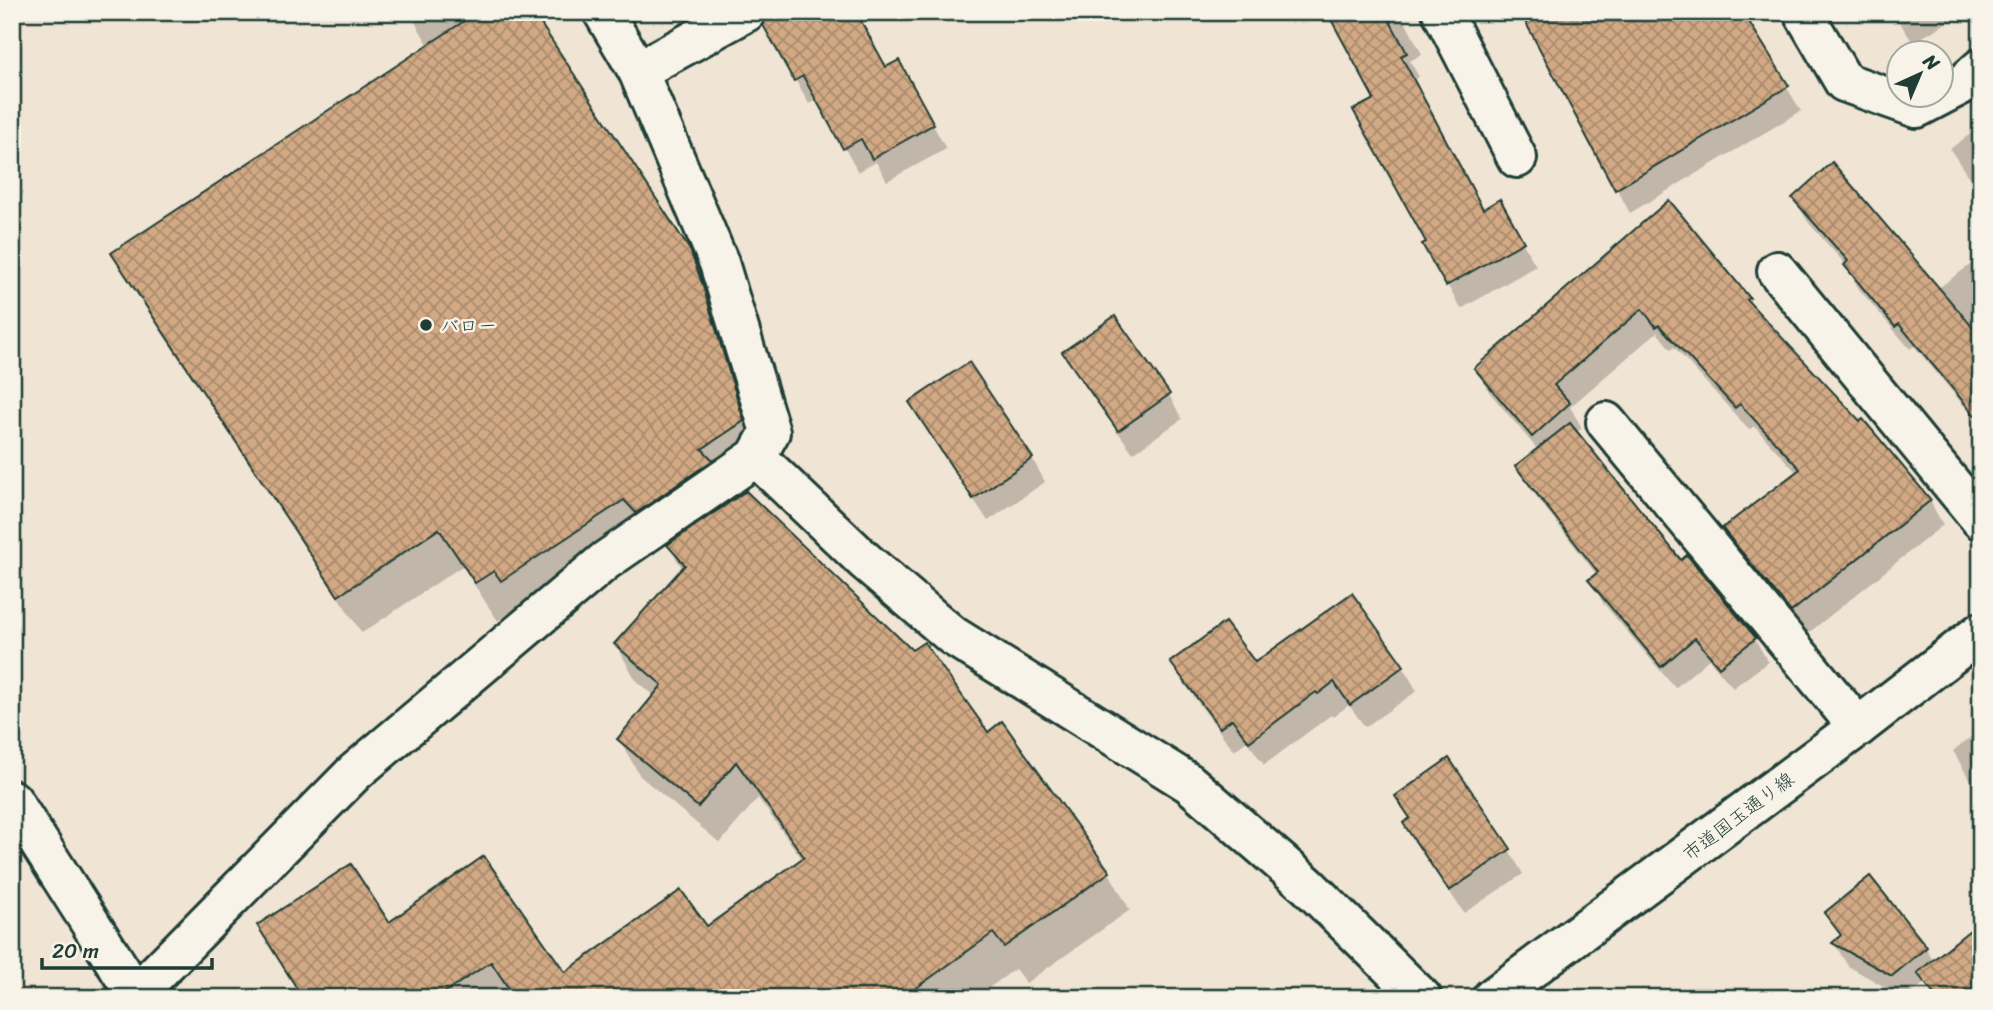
<svg xmlns="http://www.w3.org/2000/svg" width="1993" height="1010" font-family="Sriracha,'Klee One',sans-serif">
<style>
.shadow{fill:#0003}
.building{fill:url(#building-cross-hatch);stroke:#1f3d34;stroke-width:2}
.lines{fill:none;stroke-linecap:round;stroke-linejoin:round}
.minor-casing{stroke:#1f3d34;stroke-width:44}
.minor{stroke:#f7f3e8;stroke-width:38}
.poi-dot{fill:#1f3d34;stroke:#f7f3e8;stroke-width:2.5}
.labels{text-anchor:middle;stroke-width:5;stroke-linejoin:round;paint-order:stroke}
.poi-label{font-size:19px;fill:#1f3d34;stroke:#f7f3e8;text-anchor:start}
.street-label{font-size:19px;fill:#1f3d34;stroke:#f7f3e8}
</style>
<defs>
<pattern id="building-cross-hatch" width="8" height="8" patternUnits="userSpaceOnUse" patternTransform="scale(1.75)"><rect width="8" height="8" fill="#d2a984"/><path d="M0 0l8 8M0 8l8-8" fill="none" stroke="#aa8b6d"/></pattern>
</defs>
<rect width="100%" height="100%" fill="#f0e4d4"/>
<filter id="ink" filterUnits="userSpaceOnUse"><feTurbulence type="fractalNoise" baseFrequency=".0143" numOctaves="2"/><feDisplacementMap in="SourceGraphic" scale="14" xChannelSelector="R" yChannelSelector="G"/><feConvolveMatrix kernelMatrix="1 2 1 2 8 2 1 2 1" color-interpolation-filters="sRGB"/></filter>
<g filter="url(#ink)">
<!-- shadow -->
<g class="shadow">
<polygon points="409,12 531,12 688,251 711,290 765,460 726,485 735,500 988,734 1109,873 1130,910 1026,983 1015,969 975,998 514,998 510,992 500,998 303,998 259,926 388,925 562,976 707,928 803,860 758,798 720,843 640,776 619,739 655,696 637,682 616,645 683,570 668,544 659,550 647,537 524,618 518,608 498,621 462,566 362,633 135,292 113,254 429,46"/>
<polygon points="1301,12 1318,12 1304,19"/>
<polygon points="1329,12 1400,12 1422,54 1410,61 1419,77 1413,80 1483,211 1499,202 1536,266 1461,309 1425,245 1428,243 1376,99"/>
<polygon points="1521,12 1741,12 1801,111 1630,213"/>
<polygon points="1893,12 1960,12 1961,14 1913,43"/>
<polygon points="765,26 912,86 946,149 887,181 876,162 858,172 817,99 809,104"/>
<polygon points="1981,126 1981,196 1950,149"/>
<polygon points="1794,198 1937,289 1981,257 1981,426 1914,346 1910,349 1859,289 1845,264 1808,222"/>
<polygon points="1669,203 1748,299 1755,311 1860,424 1863,421 1930,501 1943,525 1806,635 1738,552 1724,529 1797,473 1754,426 1749,430 1674,347 1671,350 1657,332 1570,407 1582,428 1576,433 1680,563 1687,557 1755,639 1768,662 1733,688 1709,659 1675,688 1603,603 1591,581 1597,575 1530,488 1517,466 1538,450 1490,393 1476,369"/>
<polygon points="1114,318 1169,395 1182,419 1133,453 1078,376 1065,352"/>
<polygon points="925,426 1032,458 1045,482 988,521"/>
<polygon points="1351,596 1403,667 1417,691 1365,727 1349,705 1333,717 1331,715 1264,765 1247,741 1234,751 1186,686 1172,662 1254,664"/>
<polygon points="1981,729 1981,792 1967,775 1953,751"/>
<polygon points="1419,847 1509,850 1523,874 1464,913"/>
<polygon points="1826,913 1926,948 1934,962 1981,998 1934,998 1925,983 1904,998 1848,966 1834,943 1841,938"/>
</g>
<!-- building -->
<g class="building">
<polygon points="478,12 533,12 690,250 702,283 744,421 702,449 713,460 636,513 624,500 501,581 494,571 475,583 439,529 338,596 111,253"/>
<polygon points="768,12 856,12 886,67 899,60 934,124 872,159 861,139 843,149 803,76 794,81 763,25"/>
<polygon points="1327,12 1385,12 1407,53 1401,56 1483,209 1500,199 1524,242 1446,286 1422,244 1426,242 1353,110 1374,99"/>
<polygon points="1520,12 1743,12 1789,86 1615,190"/>
<polygon points="1832,162 1981,337 1981,423 1899,324 1895,327 1844,265 1848,261 1792,198"/>
<polygon points="1669,200 1750,298 1747,300 1860,421 1863,419 1931,500 1791,612 1722,528 1800,469 1740,404 1735,408 1659,325 1656,327 1642,309 1554,385 1570,403 1532,437 1474,368"/>
<polygon points="1115,316 1170,394 1118,431 1062,352"/>
<polygon points="969,362 1033,458 973,499 909,402"/>
<polygon points="1570,423 1681,560 1687,555 1756,638 1719,667 1695,638 1661,667 1588,580 1598,572 1515,466"/>
<polygon points="746,491 912,650 924,642 988,732 1002,721 1110,872 1004,947 993,933 902,998 515,998 491,962 436,998 303,998 257,925 351,864 389,922 484,856 565,972 681,890 707,926 804,857 736,762 698,807 617,739 662,685 614,644 685,565 667,545"/>
<polygon points="1352,593 1404,666 1350,705 1334,682 1318,694 1316,692 1249,742 1232,719 1220,728 1170,662 1225,622 1255,662"/>
<polygon points="1449,758 1511,849 1449,891 1403,823 1410,818 1395,796"/>
<polygon points="1870,876 1927,947 1892,976 1832,943 1841,935 1824,913"/>
<polygon points="1981,921 1981,998 1937,998 1917,973"/>
</g>
<g class="lines">
<defs>
<g id="minor">
<polyline points="1442,12 1517,158"/>
<polyline points="1803,12 1844,82 1917,108 1963,84 1981,68"/>
<polyline points="638,71 746,12"/>
<polyline points="1777,271 1981,520"/>
<polyline points="1606,422 1858,727"/>
<polyline points="756,457 865,561 953,636 1189,783 1307,885 1422,998"/>
<polyline points="12,800 138,998"/>
<polyline points="136,994 355,772 605,561 756,457 770,432 719,263 638,71 603,12"/>
<polyline points="1492,998 1858,727 1981,632"/>
</g>
</defs>
<!-- minor casing -->
<use href="#minor" class="minor-casing"/>
<!-- minor -->
<use href="#minor" class="minor"/>
</g>
</g>
<!-- markers -->
<circle class="poi-dot" cx="426" cy="325" r="7"/>
<g class="labels">
<!-- poi labels -->
<g class="poi-label">
<text x="440" y="332">バロー</text>
</g>
<!-- street labels -->
<g class="street-label">
<text transform="translate(1738 816) rotate(-37)" y="7">市道国玉通り線</text>
</g>
</g>
<!-- margin -->
<rect width="1993" height="1010" fill="none" stroke="#f7f3e8" stroke-width="42"/>
<rect x="21" y="21" width="1951" height="968" fill="none" stroke="#1f3d34" stroke-width="2.5" filter="url(#ink)"/>
<!-- north arrow -->
<g transform="translate(1920 74) rotate(44)"><circle r="33" fill="#f7f3e8" stroke="#a1aaa0" stroke-width="2"/>
<path d="M0-5L12 26L0 18L-12 26Z" fill="#1f3d34"/>
<text y="-10" font-size="19" font-weight="bold" text-anchor="middle" fill="#1f3d34">N</text>
</g>
<!-- scale -->
<path d="M42 958v10h170v-10" fill="none" stroke="#1f3d34" stroke-width="3.5"/>
<text x="52" y="958" font-size="21" fill="#1f3d34" stroke="#f7f3e8" stroke-width="5" paint-order="stroke">20 m</text>
</svg>
